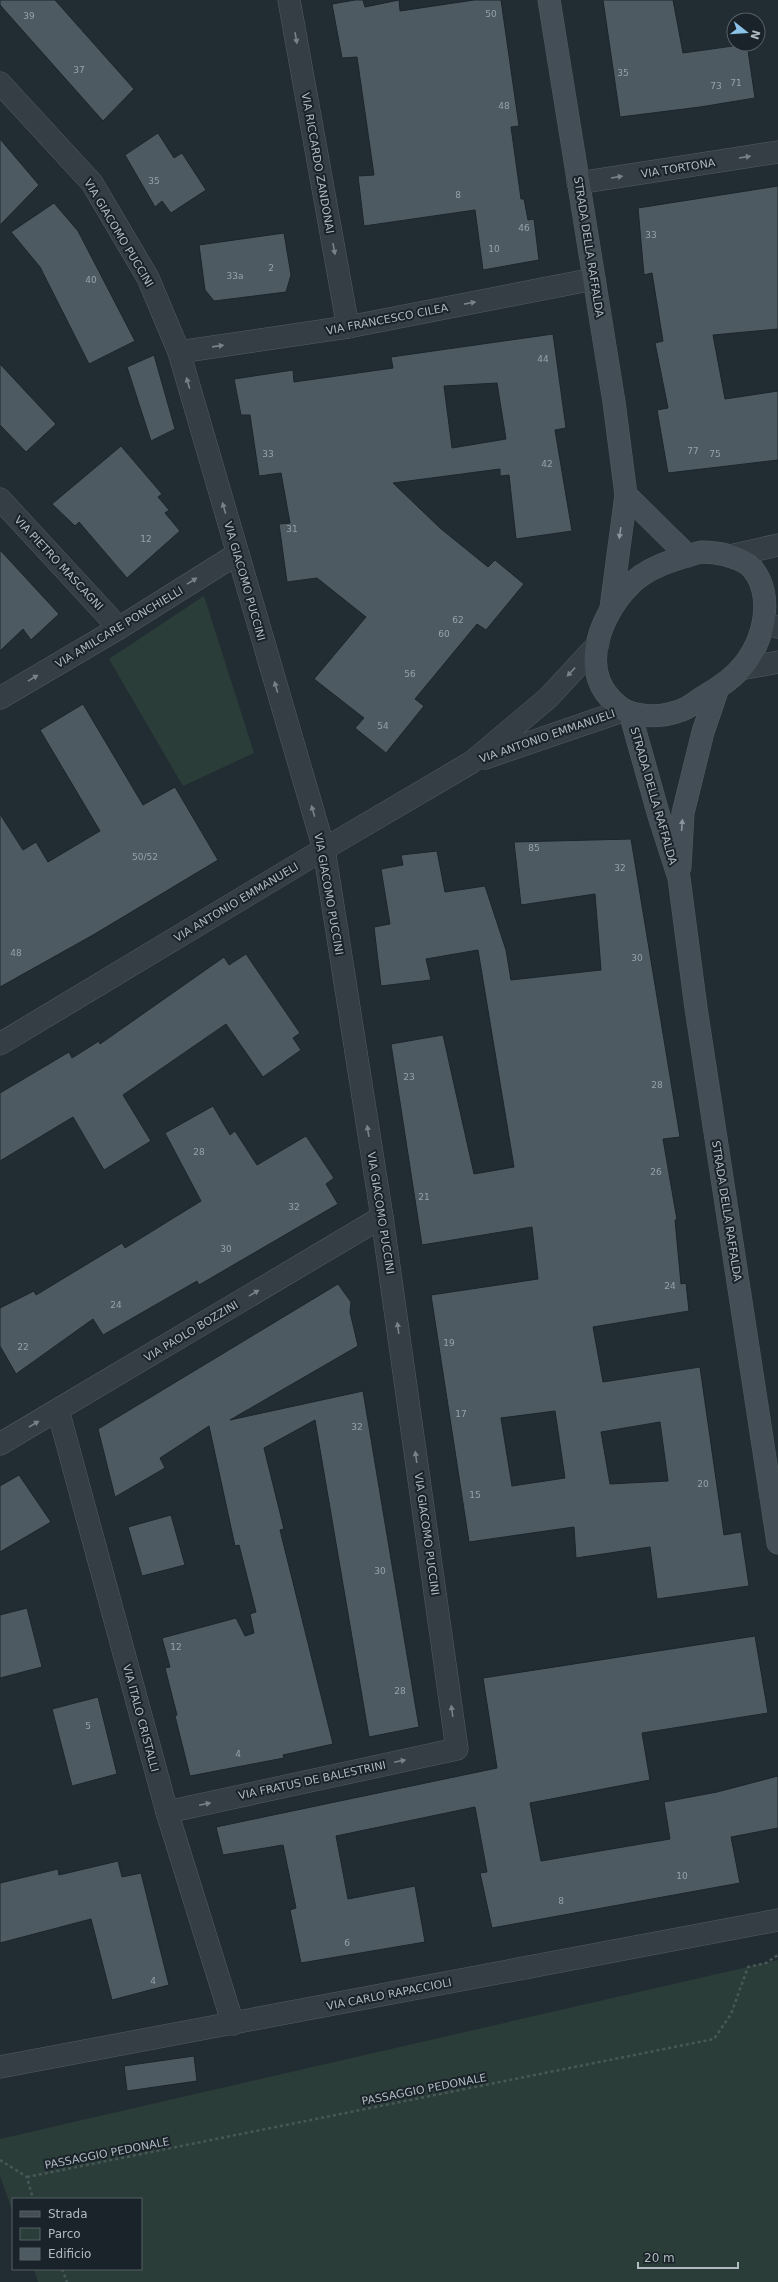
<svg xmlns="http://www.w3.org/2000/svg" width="778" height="2282" font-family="'DejaVu Sans',sans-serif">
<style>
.green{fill:#2b3d39}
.building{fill:#4d5a62;stroke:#1c252b;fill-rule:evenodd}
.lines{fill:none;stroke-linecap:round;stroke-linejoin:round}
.street-casing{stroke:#525c62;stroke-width:23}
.secondary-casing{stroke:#525c62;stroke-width:23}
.path{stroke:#485857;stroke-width:2.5;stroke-dasharray:3 3;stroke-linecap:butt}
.street{stroke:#353e44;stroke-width:22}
.secondary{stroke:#444e56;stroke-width:22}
.oneway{fill:#788289}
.oneway2{fill:#8a949c}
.labels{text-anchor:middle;stroke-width:4;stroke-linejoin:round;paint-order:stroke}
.number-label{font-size:9px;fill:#96a2a9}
.street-label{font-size:11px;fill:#afbac1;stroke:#1a2329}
</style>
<rect width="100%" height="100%" fill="#222d33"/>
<!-- green -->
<g class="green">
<polygon points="204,596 254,753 183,786 109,659"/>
<polygon points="778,1960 778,2282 38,2282 34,2269 141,2269 141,2199 13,2199 13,2212 0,2176 0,2139"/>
</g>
<!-- building -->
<g class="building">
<polygon points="0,0 55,0 134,89 103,121 0,5"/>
<polygon points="355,0 363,0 365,7 399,0 400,11 474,0 501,0 519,126 511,127 521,199 524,199 528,220 534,219 539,260 483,270 475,210 364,226 358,176 374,175 357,57 342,58 332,4"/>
<polygon points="603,0 673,0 683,53 747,44 755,98 700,107 620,117"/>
<polygon points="158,133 174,158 182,153 206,190 171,213 162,201 155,207 125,155"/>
<polygon points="0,139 39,185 0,225"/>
<polygon points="778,186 778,329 713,335 725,399 778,391 778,460 668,473 657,410 668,408 655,343 663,341 652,273 644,275 638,208"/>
<polygon points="54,203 78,231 135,341 89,364 40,267 11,232"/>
<polygon points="284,233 291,275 286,292 214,301 205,290 199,245"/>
<path d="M553,334L566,428L555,430L572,531L516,539L509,475L500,476V469L393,483L440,528L488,567L495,560L524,584L486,630L477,624L415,699L424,706L386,753L355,728L364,718L314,679L366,617L317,578L287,582L279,524L290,523L281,473L259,476L250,415H241L234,379L293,370L294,382L393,368L391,357ZM497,383L506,439L452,448L444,386Z"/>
<polygon points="154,355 175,429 151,441 127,367"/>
<polygon points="0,364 56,424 26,452 0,425"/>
<polygon points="121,446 162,494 158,497 169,510 165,513 180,531 127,578 79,522 75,526 52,504"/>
<polygon points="0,550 59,614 31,640 23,629 0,651"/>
<polygon points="83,704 143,805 175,787 218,860 93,935 0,987 0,814 23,850 36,842 48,862 100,831 40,730"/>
<path d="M631,839L680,1137L663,1139L677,1220H675L681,1284L686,1283L689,1311L593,1327L603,1382L700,1367L724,1535L741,1532L749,1586L657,1599L650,1547L576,1558L574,1527L469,1542L431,1295L538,1279L532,1227L422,1245L391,1044L443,1035L474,1174L514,1167L478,950L426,959L431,980L381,986L374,927L390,924L381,869L403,865L401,855L437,851L445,892L485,886L506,950L511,980L601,970L595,894L521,905L514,842ZM555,1411L565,1478L512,1486L501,1418ZM660,1422L668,1481L610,1484L601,1432Z"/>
<polygon points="246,954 300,1033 293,1038 301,1050 263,1077 226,1024 123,1095 151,1141 104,1170 73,1117 0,1161 0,1093 69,1052 72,1058 99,1041 100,1044 224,957 229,965"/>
<polygon points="213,1106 230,1135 235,1131 257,1165 306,1136 334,1178 326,1184 338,1204 199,1285 197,1281 103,1335 93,1319 16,1374 0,1346 0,1308 34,1291 36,1295 122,1243 125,1248 201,1201 165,1133"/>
<polygon points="338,1284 351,1302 350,1312 358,1346 230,1420 363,1391 419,1727 369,1737 315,1420 264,1448 284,1529 280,1530 333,1744 283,1755 284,1758 190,1776 175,1716 177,1715 165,1668 170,1667 162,1638 236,1618 245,1636 254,1633 250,1614 256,1612 239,1545 235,1546 209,1426 160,1458 165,1468 115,1497 98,1429"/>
<polygon points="19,1475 51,1522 0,1552 0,1486"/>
<polygon points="171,1515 185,1565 142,1576 128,1527"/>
<polygon points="27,1608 42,1667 0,1678 0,1615"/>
<polygon points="755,1636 768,1713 642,1733 650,1780 530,1803 541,1861 670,1839 664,1802 717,1792 778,1776 778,1828 731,1837 740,1883 492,1928 480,1873 487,1872 475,1807 336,1836 348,1899 415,1886 425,1942 301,1963 290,1910 296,1908 283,1845 223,1855 216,1827 497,1768 483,1678"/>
<polygon points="98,1697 117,1774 72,1786 52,1709"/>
<polygon points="118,1861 122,1877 141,1873 169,1985 112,2000 91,1919 0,1943 0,1883 58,1869 59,1875"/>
<polygon points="194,2056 197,2081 127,2091 124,2066"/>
</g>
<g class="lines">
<defs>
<g id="street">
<polyline points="289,0 348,327"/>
<polyline points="0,83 92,183 148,278 179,352 324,849 382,1217 457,1749 167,1812"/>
<polyline points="578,183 778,152"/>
<polyline points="179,352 348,327 594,279"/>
<polyline points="0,499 119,628"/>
<polyline points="730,556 778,545"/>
<polyline points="768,624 778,627"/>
<polyline points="740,669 778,662"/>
<polyline points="0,698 119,628 237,554"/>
<polyline points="485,758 622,711"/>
<polyline points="0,1044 324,849 472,762 548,698 598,644"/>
<polyline points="58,1410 167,1812 233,2024"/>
<polyline points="0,1444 382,1217"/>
<polyline points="0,2067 778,1920"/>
</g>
<g id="secondary">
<polyline points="549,0 614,402 626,495 611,608"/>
<polyline points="626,495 688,556"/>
<path d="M701,552C719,552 734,555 749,565C778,593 764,651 732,677C722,686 711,692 700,699C694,703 688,708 682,710C669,715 656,717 643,715C628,714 620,709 610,698C580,666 602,614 628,587C646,567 676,559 701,552Z"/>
<polyline points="630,713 659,816 679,878 696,1008 778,1543"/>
<polyline points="680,867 683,813 703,732 718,688"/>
</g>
</defs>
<!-- street casing -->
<use href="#street" class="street-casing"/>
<!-- secondary casing -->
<use href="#secondary" class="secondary-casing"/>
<!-- path -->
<g class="path">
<polyline points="0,2160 27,2177 33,2199"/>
<polyline points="27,2177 714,2039 731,2014 748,1967 766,1963 778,1955"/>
<polyline points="62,2269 67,2282"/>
</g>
<!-- street -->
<use href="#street" class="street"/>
<!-- secondary -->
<use href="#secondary" class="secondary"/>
</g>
<!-- one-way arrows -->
<defs><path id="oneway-solid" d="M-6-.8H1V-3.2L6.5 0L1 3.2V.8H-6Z"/></defs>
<g class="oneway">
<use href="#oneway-solid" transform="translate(296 38) rotate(80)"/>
<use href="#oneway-solid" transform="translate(745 157) rotate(-9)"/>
<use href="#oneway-solid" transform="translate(617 177) rotate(-9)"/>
<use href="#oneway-solid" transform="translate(334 249) rotate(80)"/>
<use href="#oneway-solid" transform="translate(470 303) rotate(-11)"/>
<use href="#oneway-solid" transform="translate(218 346) rotate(-8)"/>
<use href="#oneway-solid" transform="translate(188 383) rotate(-106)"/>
<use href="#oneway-solid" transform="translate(224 508) rotate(-106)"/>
<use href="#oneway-solid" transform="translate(192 581) rotate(-32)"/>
<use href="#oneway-solid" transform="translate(571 672) rotate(133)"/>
<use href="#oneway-solid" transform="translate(33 678) rotate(-31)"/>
<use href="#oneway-solid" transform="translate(276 687) rotate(-106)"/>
<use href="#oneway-solid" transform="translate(313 811) rotate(-106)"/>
<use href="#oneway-solid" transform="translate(368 1131) rotate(-99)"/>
<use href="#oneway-solid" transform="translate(254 1293) rotate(-31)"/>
<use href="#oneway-solid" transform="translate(398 1328) rotate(-98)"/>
<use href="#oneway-solid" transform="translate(34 1424) rotate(-31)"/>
<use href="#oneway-solid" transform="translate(416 1457) rotate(-98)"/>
<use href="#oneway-solid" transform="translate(452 1711) rotate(-98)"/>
<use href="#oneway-solid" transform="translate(400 1761) rotate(-12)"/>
<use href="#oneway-solid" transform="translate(205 1804) rotate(-12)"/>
</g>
<g class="oneway2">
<use href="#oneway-solid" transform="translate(620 533) rotate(98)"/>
<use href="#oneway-solid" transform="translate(682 825) rotate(-86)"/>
</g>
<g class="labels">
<!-- number labels -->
<g class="number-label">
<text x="491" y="17">50</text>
<text x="29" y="19">39</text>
<text x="79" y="73">37</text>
<text x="623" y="76">35</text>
<text x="736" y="86">71</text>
<text x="716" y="89">73</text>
<text x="504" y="109">48</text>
<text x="154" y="184">35</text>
<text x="458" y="198">8</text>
<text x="524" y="231">46</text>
<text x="651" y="238">33</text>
<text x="494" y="252">10</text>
<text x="271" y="271">2</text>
<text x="235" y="279">33a</text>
<text x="91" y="283">40</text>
<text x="543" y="362">44</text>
<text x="693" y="454">77</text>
<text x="268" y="457">33</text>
<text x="715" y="457">75</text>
<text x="547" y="467">42</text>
<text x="292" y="532">31</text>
<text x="146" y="542">12</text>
<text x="458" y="623">62</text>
<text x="444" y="637">60</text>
<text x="410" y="677">56</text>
<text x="383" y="729">54</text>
<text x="534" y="851">85</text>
<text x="145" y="860">50/52</text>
<text x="620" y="871">32</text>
<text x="16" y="956">48</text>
<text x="637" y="961">30</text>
<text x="409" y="1080">23</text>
<text x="657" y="1088">28</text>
<text x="199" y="1155">28</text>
<text x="656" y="1175">26</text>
<text x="424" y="1200">21</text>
<text x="294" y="1210">32</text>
<text x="226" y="1252">30</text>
<text x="670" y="1289">24</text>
<text x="116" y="1308">24</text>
<text x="449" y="1346">19</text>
<text x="23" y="1350">22</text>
<text x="461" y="1417">17</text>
<text x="357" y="1430">32</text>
<text x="703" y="1487">20</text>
<text x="475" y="1498">15</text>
<text x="380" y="1574">30</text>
<text x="176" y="1650">12</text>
<text x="400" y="1694">28</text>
<text x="88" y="1729">5</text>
<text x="238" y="1757">4</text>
<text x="682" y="1879">10</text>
<text x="561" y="1904">8</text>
<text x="347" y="1946">6</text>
<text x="153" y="1984">4</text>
</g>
<!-- street labels -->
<g class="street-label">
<text transform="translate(318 163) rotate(80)" y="4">VIA RICCARDO ZANDONAI</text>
<text transform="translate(678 168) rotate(-9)" y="4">VIA TORTONA</text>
<text transform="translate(119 233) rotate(59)" y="4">VIA GIACOMO PUCCINI</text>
<text transform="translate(589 247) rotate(81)" y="4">STRADA DELLA RAFFALDA</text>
<text transform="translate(387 319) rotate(-11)" y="4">VIA FRANCESCO CILEA</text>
<text transform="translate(59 563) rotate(47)" y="4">VIA PIETRO MASCAGNI</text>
<text transform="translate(245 581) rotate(74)" y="4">VIA GIACOMO PUCCINI</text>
<text transform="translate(119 627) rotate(-31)" y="4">VIA AMILCARE PONCHIELLI</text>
<text transform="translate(547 736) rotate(-19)" y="4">VIA ANTONIO EMMANUELI</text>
<text transform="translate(654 796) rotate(74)" y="4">STRADA DELLA RAFFALDA</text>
<text transform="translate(329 894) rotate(80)" y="4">VIA GIACOMO PUCCINI</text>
<text transform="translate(236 902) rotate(-31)" y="4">VIA ANTONIO EMMANUELI</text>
<text transform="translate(727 1211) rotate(81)" y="4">STRADA DELLA RAFFALDA</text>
<text transform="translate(381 1213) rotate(81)" y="4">VIA GIACOMO PUCCINI</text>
<text transform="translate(191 1331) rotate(-31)" y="4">VIA PAOLO BOZZINI</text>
<text transform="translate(427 1534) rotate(82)" y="4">VIA GIACOMO PUCCINI</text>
<text transform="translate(141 1718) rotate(75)" y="4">VIA ITALO CRISTALLI</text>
<text transform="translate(312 1780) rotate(-12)" y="4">VIA FRATUS DE BALESTRINI</text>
<text transform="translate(389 1994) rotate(-11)" y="4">VIA CARLO RAPACCIOLI</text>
<text transform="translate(424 2089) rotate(-11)" y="4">PASSAGGIO PEDONALE</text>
<text transform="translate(107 2153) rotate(-11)" y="4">PASSAGGIO PEDONALE</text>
</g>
</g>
<!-- legend -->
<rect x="12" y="2198" width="130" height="72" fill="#1a2329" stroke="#565f66"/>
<rect x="20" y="2211" width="20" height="6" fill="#444e56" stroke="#565f66"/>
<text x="48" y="2218" font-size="12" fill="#afbac1">Strada</text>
<rect x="20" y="2228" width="20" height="12" fill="#2b3d39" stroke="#565f66"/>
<text x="48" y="2238" font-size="12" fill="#afbac1">Parco</text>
<rect x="20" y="2248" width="20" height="12" fill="#4d5a62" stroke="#565f66"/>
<text x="48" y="2258" font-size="12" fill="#afbac1">Edificio</text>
<!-- north arrow -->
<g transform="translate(746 32) rotate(107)"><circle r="19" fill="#1a2329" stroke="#565f66"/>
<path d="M0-3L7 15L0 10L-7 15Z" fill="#8cc3e9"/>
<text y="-6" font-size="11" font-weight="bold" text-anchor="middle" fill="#afbac1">N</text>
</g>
<!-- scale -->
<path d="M638 2262v6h100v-6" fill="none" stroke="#afbac1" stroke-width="2"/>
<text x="644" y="2262" font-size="12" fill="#afbac1" stroke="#1a2329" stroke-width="3" paint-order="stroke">20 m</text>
</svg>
